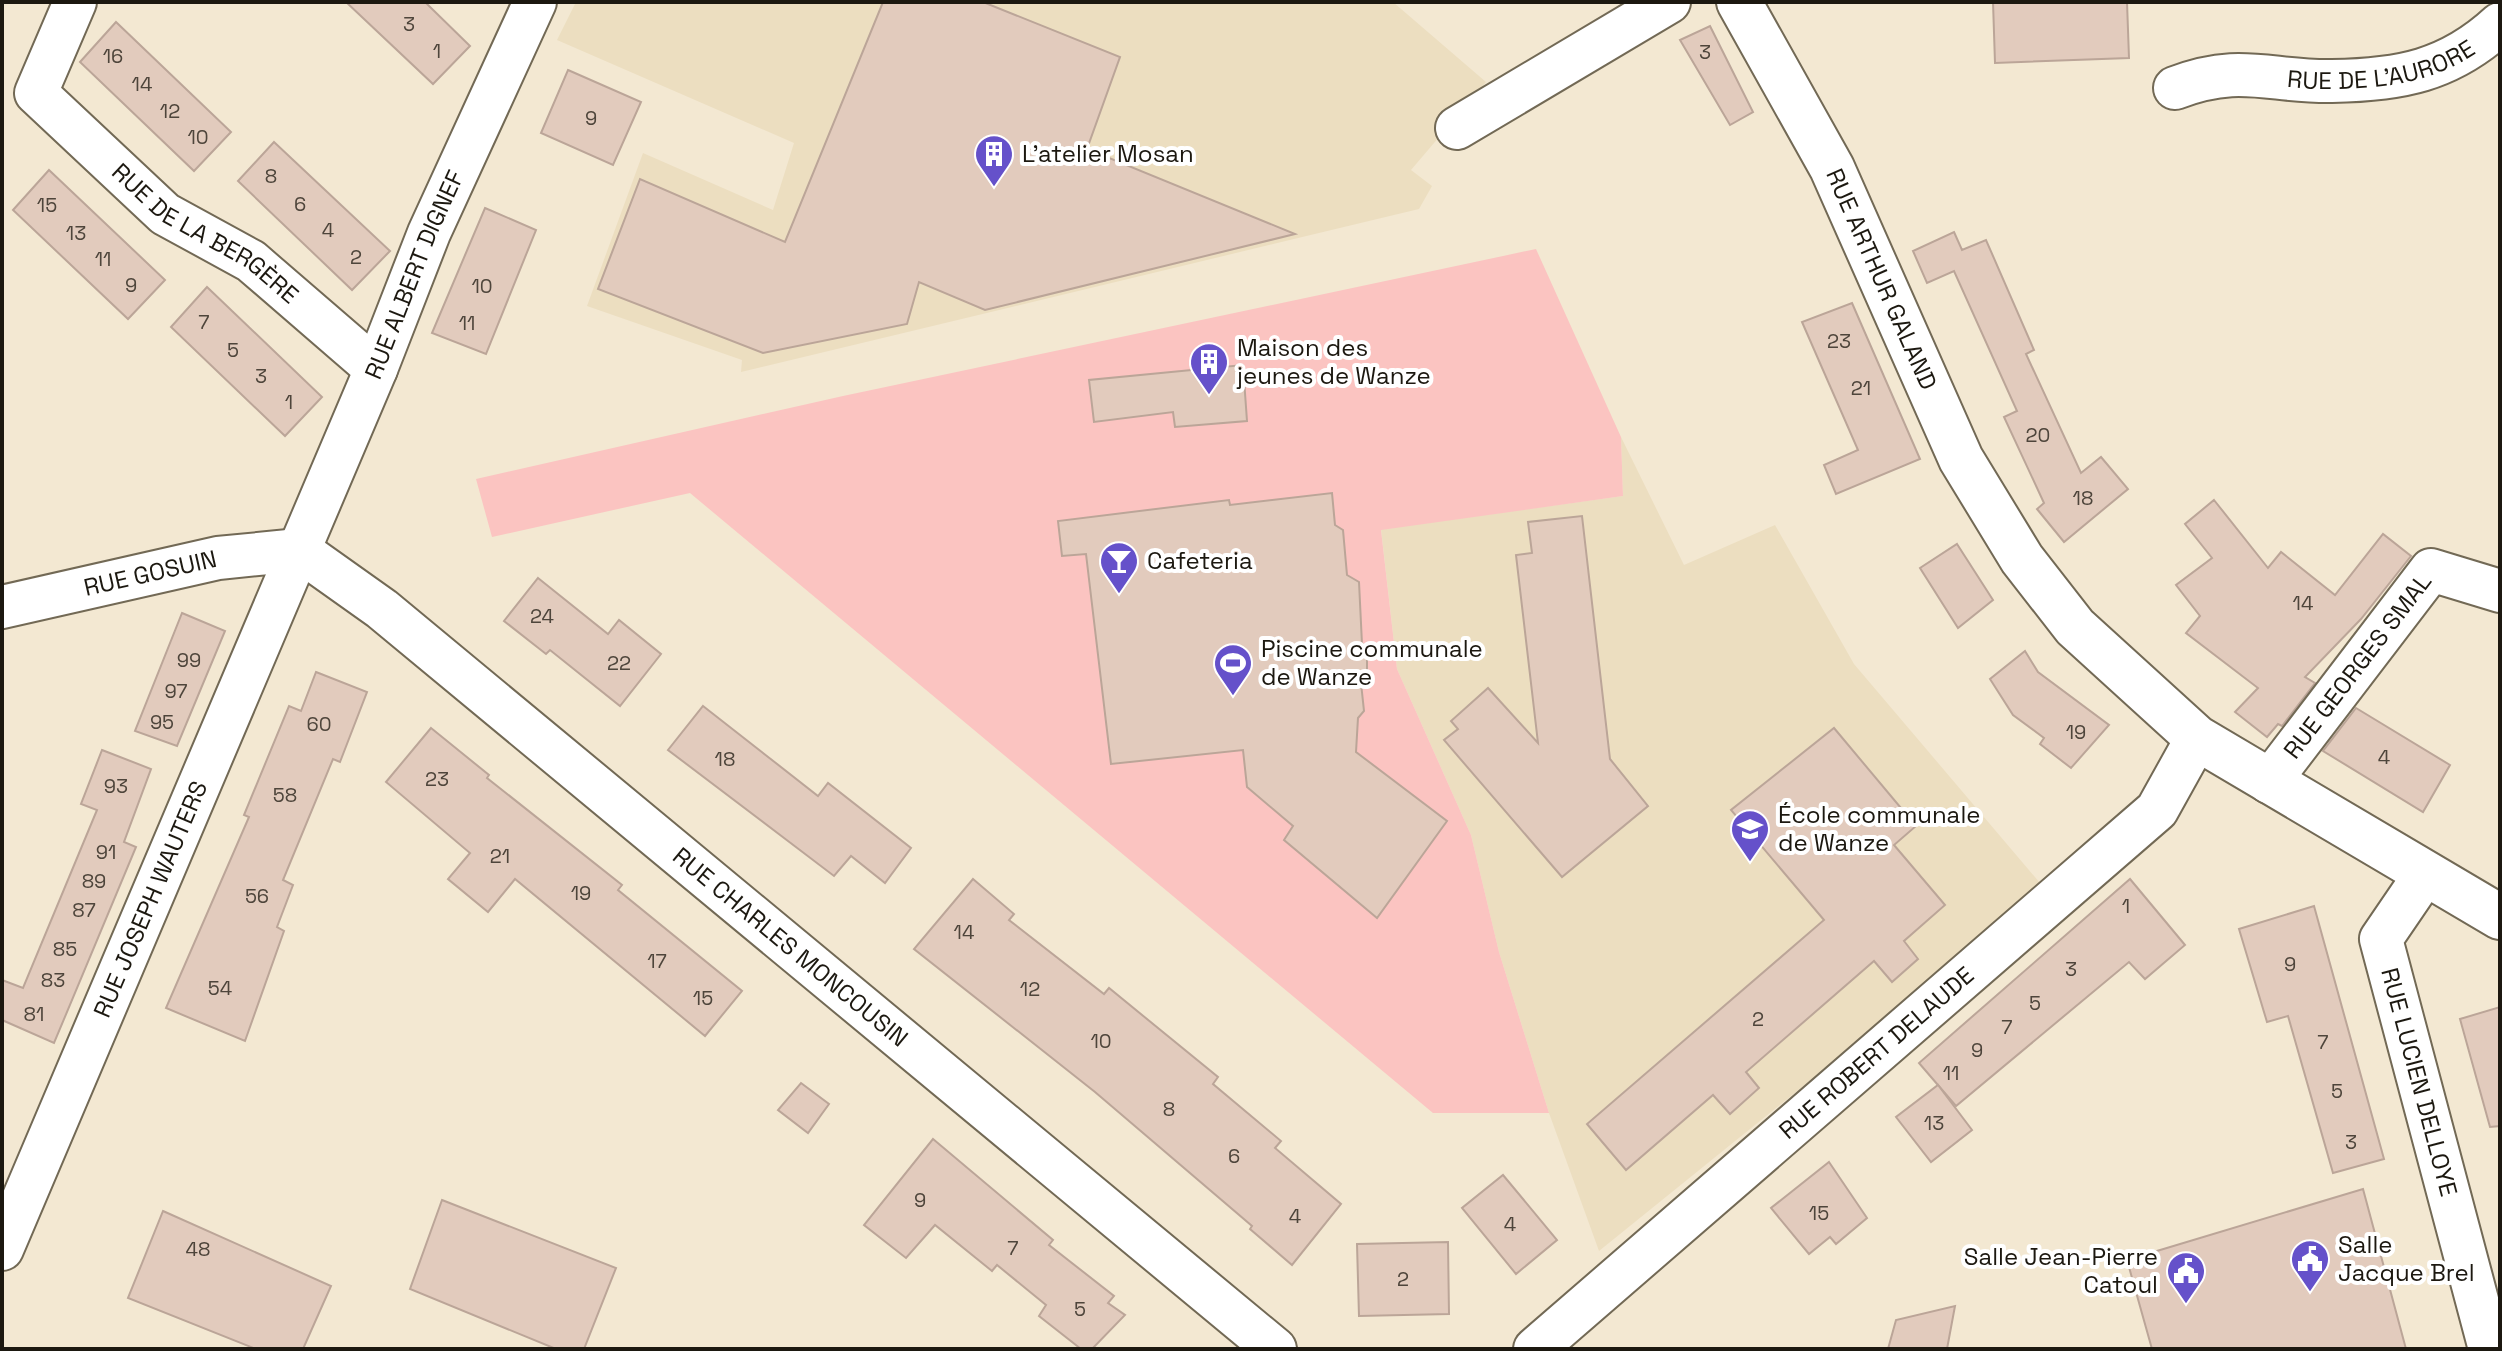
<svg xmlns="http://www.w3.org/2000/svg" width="2502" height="1351" font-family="'Space Grotesk',sans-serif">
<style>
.built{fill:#ecdec0}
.green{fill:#fbc4c1}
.building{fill:#e2cbbd;stroke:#bba598;stroke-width:2}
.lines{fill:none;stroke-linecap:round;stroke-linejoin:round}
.minor-casing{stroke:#726955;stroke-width:46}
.tertiary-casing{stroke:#726955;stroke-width:48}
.minor{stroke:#fff;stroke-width:42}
.tertiary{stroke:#fff;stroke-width:44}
.labels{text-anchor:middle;stroke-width:8;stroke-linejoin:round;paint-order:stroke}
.number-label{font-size:20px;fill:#4e453b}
.street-label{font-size:24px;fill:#1c1810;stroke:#fff}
.poi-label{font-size:24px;fill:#1c1810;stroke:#fff;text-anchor:start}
</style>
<rect width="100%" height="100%" fill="#f3e8d2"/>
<!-- built -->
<g class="built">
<polygon points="576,2 1393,2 1486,82 1411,170 1432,186 1419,209 741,372 742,360 587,306 643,153 773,210 794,143 557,40"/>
<polygon points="1621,437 1684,565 1775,525 1854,664 2046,890 1599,1251 1549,1113 1499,952 1471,835 1397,669 1381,529 1623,496"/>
</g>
<!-- green -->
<polygon class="green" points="1536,249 1621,437 1623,496 1381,530 1397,669 1471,835 1499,952 1549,1113 1433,1113 690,493 492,537 476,479 843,396"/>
<!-- building -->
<g class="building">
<polygon points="346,2 425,2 470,46 433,84"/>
<polygon points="883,2 983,2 1120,57 1087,149 1295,234 985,310 919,282 907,324 763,353 598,289 640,179 785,242"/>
<polygon points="1993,2 2127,2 2129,58 1995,63"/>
<polygon points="116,22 231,132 194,171 80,62"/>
<polygon points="1710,26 1753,112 1730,125 1680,40"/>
<polygon points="568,70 641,102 613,165 541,133"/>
<polygon points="274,142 390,251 352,290 238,181"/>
<polygon points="49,170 165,280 128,319 13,210"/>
<polygon points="485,208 536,230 486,354 432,333"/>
<polygon points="1954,232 1962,250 1986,240 2034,350 2026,354 2081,473 2101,457 2128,489 2064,542 2037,509 2044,503 2004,417 2017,411 1954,271 1927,283 1913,251"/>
<polygon points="207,287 322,397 285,436 171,327"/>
<polygon points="1852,303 1920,459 1836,494 1824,465 1858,450 1802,322"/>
<polygon points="1243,365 1247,421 1175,427 1173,412 1094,422 1089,380"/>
<polygon points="1332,493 1335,525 1343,530 1347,575 1359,582 1362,644 1367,645 1367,678 1361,683 1364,711 1358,718 1356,752 1447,821 1377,918 1284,840 1293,826 1247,787 1243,750 1111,764 1086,554 1062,556 1058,521 1229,500 1230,505"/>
<polygon points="2214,500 2268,568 2281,552 2335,595 2383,534 2411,556 2361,619 2305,677 2315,683 2282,726 2278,724 2267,737 2235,712 2258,688 2186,633 2200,616 2176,585 2212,558 2185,524"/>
<polygon points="1582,516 1610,759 1648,806 1562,877 1444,740 1458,729 1451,721 1488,688 1538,743 1516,555 1532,553 1528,522"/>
<polygon points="1957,544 1993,600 1958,628 1920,568"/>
<polygon points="538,578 608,634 619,620 661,654 620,706 550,650 546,654 504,621"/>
<polygon points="182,613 225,631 177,746 135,731"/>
<polygon points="2025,651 2038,672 2109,725 2071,768 2040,744 2044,738 2013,715 1990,679"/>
<polygon points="316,672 367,692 340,762 333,759 283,880 293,885 277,927 284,931 245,1041 166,1008 249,817 244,815 289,706 301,711"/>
<polygon points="703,706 818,796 828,783 911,848 885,883 851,856 834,876 668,750"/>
<polygon points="2356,708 2450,765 2423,812 2323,751"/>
<polygon points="431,728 489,775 487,778 622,885 618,890 742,991 705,1036 515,879 488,912 448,879 470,853 386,782"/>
<polygon points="1834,728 1916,826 1894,845 1945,905 1904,941 1918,959 1892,982 1874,961 1746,1072 1759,1088 1730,1114 1713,1095 1626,1170 1587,1124 1824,920 1731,810"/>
<polygon points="102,750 151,769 124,842 136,847 54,1043 2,1020 2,980 23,988 97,810 81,804"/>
<polygon points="973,879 1014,914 1009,920 1104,994 1109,988 1218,1077 1213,1084 1281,1141 1275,1148 1341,1204 1292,1265 1250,1229 1252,1226 1095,1092 914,949"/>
<polygon points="2130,879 2185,945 2145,979 2129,962 1956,1106 1919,1063"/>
<polygon points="2314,906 2384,1159 2333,1173 2288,1016 2267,1022 2239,929"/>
<polygon points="2500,1007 2500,1126 2490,1127 2460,1019"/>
<polygon points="801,1083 829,1104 808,1133 778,1110"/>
<polygon points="1938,1085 1972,1130 1931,1162 1896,1117"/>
<polygon points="933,1139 1053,1240 1049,1245 1114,1296 1108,1303 1125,1315 1092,1349 1081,1349 1039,1316 1046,1305 997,1265 992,1271 935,1225 906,1258 864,1225"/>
<polygon points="1829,1162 1867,1218 1836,1244 1830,1237 1809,1254 1771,1208"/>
<polygon points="1503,1175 1557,1240 1516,1274 1462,1208"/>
<polygon points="2363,1189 2406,1349 2152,1349 2127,1260"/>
<polygon points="442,1200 616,1268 584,1349 556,1349 410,1289"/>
<polygon points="163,1211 331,1286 303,1349 256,1349 128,1298"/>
<polygon points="1448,1242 1449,1314 1359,1316 1357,1244"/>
<polygon points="1955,1306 1947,1349 1888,1349 1896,1320"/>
</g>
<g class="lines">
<defs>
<g id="minor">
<path id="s1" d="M75,2L36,93L165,214L251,261L376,369"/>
<path id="s2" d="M2175,88C2241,63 2268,82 2332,81C2400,80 2449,71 2500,24"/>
<polyline points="1457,128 1669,2"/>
<path id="s3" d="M299,550L382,609L1275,1349"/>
<path id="s4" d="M2,607L218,558L299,550"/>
<path id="s5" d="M2269,782L2431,570L2500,591"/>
<path id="s6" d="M2426,873L2381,939L2490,1349"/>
<path id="s7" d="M2,1249L376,369L429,233L535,2"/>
<path id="s8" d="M1535,1349L2157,810L2197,738"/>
</g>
<g id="tertiary">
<path id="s9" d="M1739,2L1832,168L1961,459L2022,559L2075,627L2197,738L2500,917"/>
</g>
</defs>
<!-- minor casing -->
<use href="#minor" class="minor-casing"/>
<!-- tertiary casing -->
<use href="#tertiary" class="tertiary-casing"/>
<!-- minor -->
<use href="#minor" class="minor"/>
<!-- tertiary -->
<use href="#tertiary" class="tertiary"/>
</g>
<!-- icons -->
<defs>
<symbol id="building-pin" viewBox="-11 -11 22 30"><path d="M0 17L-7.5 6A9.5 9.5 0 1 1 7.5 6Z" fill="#6551ca" stroke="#fff"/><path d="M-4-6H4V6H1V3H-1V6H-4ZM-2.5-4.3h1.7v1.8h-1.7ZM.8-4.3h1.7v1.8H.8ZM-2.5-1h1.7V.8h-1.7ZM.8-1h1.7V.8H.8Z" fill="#fff"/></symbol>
<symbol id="bar-pin" viewBox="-11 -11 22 30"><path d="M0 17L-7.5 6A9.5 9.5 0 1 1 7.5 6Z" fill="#6551ca" stroke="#fff"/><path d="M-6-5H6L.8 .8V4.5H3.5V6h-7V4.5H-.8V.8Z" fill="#fff"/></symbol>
<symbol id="stadium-pin" viewBox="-11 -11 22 30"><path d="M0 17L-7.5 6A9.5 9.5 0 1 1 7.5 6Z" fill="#6551ca" stroke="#fff"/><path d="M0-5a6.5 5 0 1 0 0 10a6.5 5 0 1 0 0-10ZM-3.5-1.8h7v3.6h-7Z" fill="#fff"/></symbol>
<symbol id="school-pin" viewBox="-11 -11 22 30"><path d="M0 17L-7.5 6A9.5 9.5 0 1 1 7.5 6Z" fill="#6551ca" stroke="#fff"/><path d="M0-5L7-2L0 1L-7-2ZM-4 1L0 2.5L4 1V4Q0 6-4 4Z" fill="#fff"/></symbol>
<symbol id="civic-pin" viewBox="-11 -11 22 30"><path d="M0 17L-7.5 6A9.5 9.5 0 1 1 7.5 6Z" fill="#6551ca" stroke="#fff"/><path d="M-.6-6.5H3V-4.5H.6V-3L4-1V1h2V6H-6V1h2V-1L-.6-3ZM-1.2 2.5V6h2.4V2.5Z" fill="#fff"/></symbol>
</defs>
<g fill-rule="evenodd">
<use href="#building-pin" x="972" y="132" width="44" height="60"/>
<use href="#building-pin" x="1187" y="340" width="44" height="60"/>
<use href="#bar-pin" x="1097" y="539" width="44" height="60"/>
<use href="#stadium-pin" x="1211" y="641" width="44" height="60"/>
<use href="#school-pin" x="1728" y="807" width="44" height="60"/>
<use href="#civic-pin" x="2288" y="1237" width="44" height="60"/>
<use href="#civic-pin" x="2164" y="1249" width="44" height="60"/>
</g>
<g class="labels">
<!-- number labels -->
<g class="number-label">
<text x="409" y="31">3</text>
<text x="437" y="58">1</text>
<text x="1705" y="59">3</text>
<text x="113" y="63">16</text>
<text x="142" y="91">14</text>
<text x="170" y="118">12</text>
<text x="591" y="125">9</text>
<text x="198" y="144">10</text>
<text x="271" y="183">8</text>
<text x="300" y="211">6</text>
<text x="47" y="212">15</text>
<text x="328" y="237">4</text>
<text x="76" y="240">13</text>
<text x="356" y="264">2</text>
<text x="103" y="266">11</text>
<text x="131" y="292">9</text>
<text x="482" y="293">10</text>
<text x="204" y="329">7</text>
<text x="467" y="330">11</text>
<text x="1839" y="348">23</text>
<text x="233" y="357">5</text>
<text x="261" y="383">3</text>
<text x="1861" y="395">21</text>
<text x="289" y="409">1</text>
<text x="2038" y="442">20</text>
<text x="2083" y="505">18</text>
<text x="2303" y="610">14</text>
<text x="542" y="623">24</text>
<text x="189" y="667">99</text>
<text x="619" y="670">22</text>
<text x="176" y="698">97</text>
<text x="162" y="729">95</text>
<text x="319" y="731">60</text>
<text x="2076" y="739">19</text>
<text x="2384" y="764">4</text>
<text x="725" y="766">18</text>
<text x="437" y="786">23</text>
<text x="116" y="793">93</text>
<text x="285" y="802">58</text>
<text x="106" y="859">91</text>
<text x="500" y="863">21</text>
<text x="94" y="888">89</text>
<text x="581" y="900">19</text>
<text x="257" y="903">56</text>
<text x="2126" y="913">1</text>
<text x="84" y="917">87</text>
<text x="964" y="939">14</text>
<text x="65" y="956">85</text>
<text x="657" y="968">17</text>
<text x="2290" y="971">9</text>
<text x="2071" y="976">3</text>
<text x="53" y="987">83</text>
<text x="220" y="995">54</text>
<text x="1030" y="996">12</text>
<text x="703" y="1005">15</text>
<text x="2035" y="1010">5</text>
<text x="34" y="1021">81</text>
<text x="1758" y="1026">2</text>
<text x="2007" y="1034">7</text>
<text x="1101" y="1048">10</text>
<text x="2323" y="1049">7</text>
<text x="1977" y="1057">9</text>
<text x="1951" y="1080">11</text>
<text x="2337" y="1098">5</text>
<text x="1169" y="1116">8</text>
<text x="1934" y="1130">13</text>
<text x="2351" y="1149">3</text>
<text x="1234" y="1163">6</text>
<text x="920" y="1207">9</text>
<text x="1819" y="1220">15</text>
<text x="1295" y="1223">4</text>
<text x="1510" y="1231">4</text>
<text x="1013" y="1255">7</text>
<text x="198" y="1256">48</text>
<text x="1403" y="1286">2</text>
<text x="1080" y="1316">5</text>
</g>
<!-- street labels -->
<g class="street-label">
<text dy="8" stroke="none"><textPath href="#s2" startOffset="210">RUE DE L'AURORE</textPath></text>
<text dy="8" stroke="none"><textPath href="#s1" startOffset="320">RUE DE LA BERGÈRE</textPath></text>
<text dy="8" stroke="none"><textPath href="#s7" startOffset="1058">RUE ALBERT DIGNEF</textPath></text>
<text dy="8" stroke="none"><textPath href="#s9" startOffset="312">RUE ARTHUR GALAND</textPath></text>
<text dy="8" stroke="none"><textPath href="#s4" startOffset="152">RUE GOSUIN</textPath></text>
<text dy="8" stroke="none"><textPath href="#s5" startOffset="146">RUE GEORGES SMAL</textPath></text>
<text dy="8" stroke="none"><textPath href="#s7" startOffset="380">RUE JOSEPH WAUTERS</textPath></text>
<text dy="8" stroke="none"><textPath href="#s3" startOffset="632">RUE CHARLES MONCOUSIN</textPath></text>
<text dy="8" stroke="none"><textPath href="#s8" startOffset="452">RUE ROBERT DELAUDE</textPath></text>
<text dy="8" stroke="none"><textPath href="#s6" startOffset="228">RUE LUCIEN DELLOYE</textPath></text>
</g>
<!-- poi labels -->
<g class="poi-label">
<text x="1022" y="162">L'atelier Mosan</text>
<text x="1237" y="356">Maison des<tspan x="1237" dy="28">jeunes de Wanze</tspan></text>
<text x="1147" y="569">Cafeteria</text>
<text x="1261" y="657">Piscine communale<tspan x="1261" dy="28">de Wanze</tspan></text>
<text x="1778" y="823">École communale<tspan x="1778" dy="28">de Wanze</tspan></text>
<text x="2338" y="1253">Salle<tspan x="2338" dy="28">Jacque Brel</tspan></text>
<text x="2158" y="1265" text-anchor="end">Salle Jean-Pierre<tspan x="2158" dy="28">Catoul</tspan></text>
</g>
</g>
<!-- border -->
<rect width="2502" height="1351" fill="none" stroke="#1c1810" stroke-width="8"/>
</svg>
